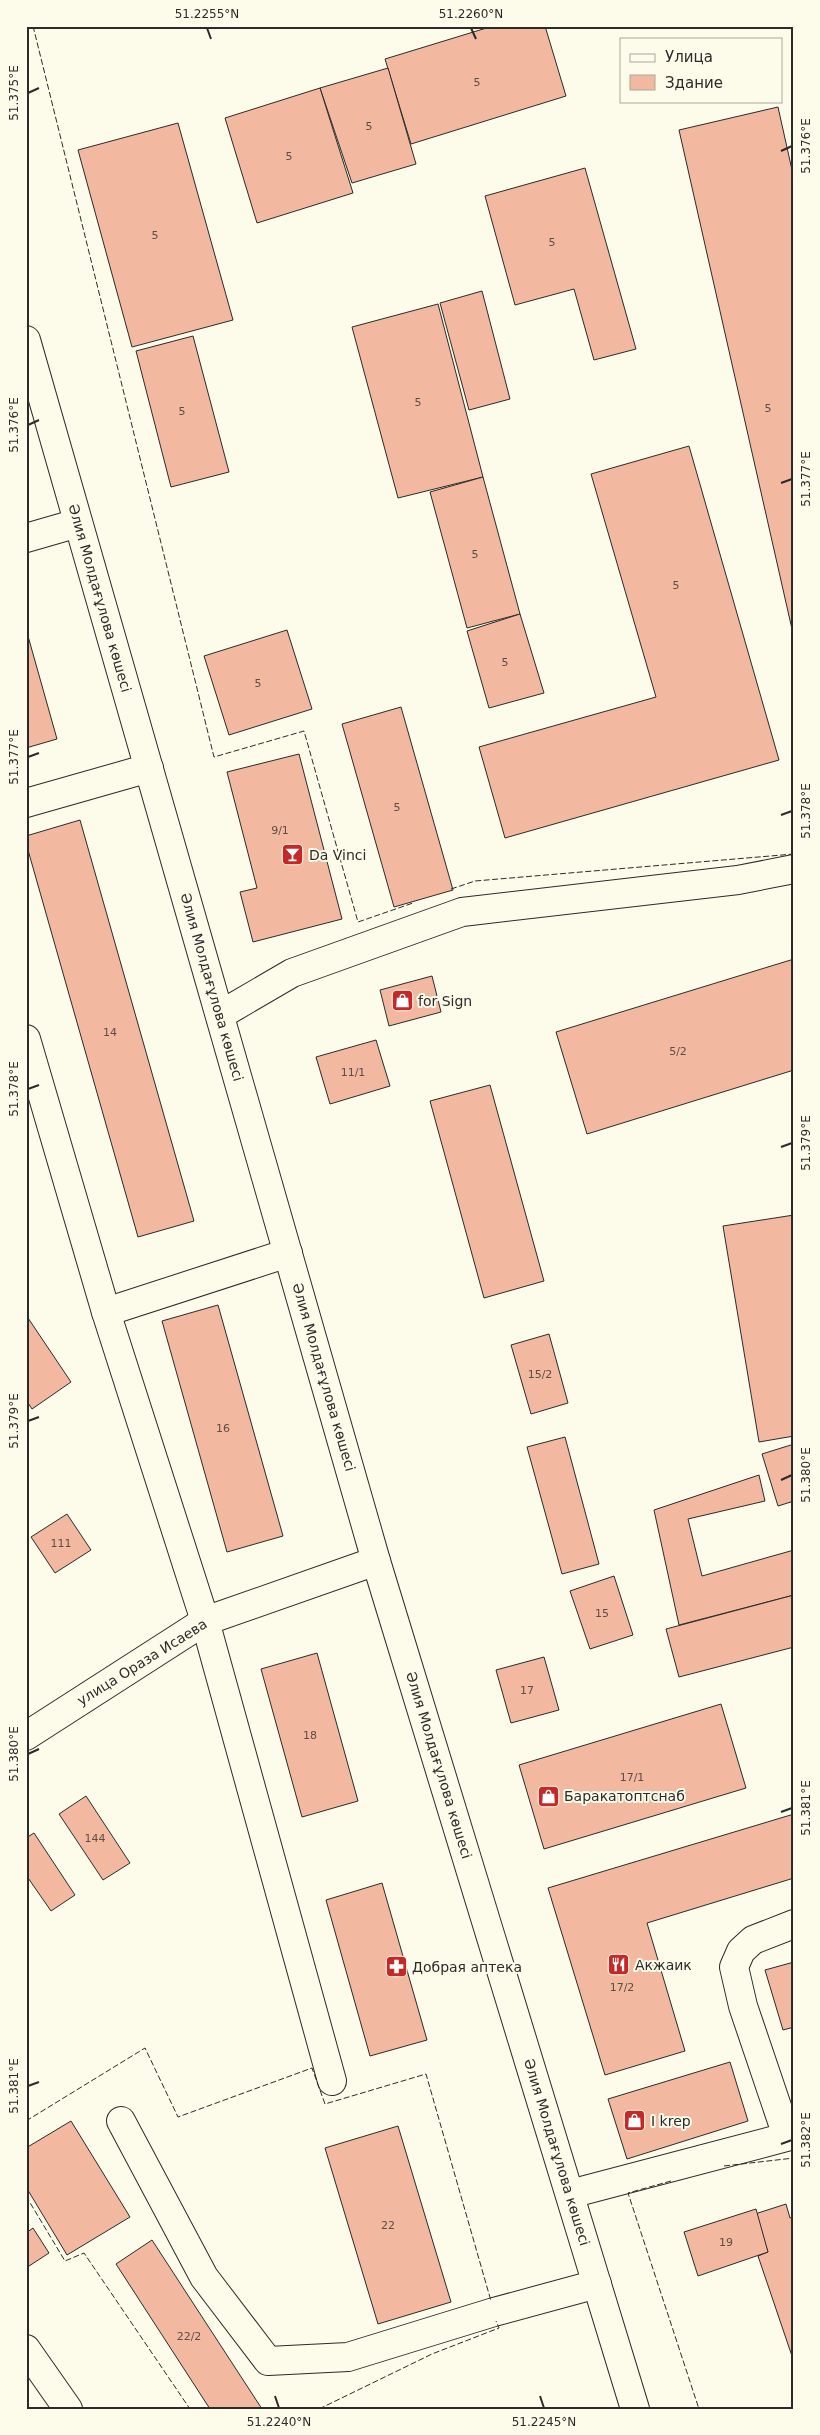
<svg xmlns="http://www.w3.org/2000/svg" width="820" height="2435" font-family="'DejaVu Sans',sans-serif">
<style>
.building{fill:#f2b8a0;stroke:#2b2b2b}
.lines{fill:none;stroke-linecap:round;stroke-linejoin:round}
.minor-casing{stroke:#2b2b2b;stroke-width:30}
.major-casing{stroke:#2b2b2b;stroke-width:30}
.minor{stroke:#fdfbea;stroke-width:28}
.major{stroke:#fdfbea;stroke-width:28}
.fence{stroke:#2b2b2b;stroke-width:1;stroke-dasharray:6 2.5;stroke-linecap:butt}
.ticks{fill:none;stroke:#2b2b2b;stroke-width:2}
.labels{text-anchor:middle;stroke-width:4;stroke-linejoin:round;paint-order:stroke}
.number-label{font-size:11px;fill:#5d4e48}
.street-label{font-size:14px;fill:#2b2b2b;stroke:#fdfbea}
.poi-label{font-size:14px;fill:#2b2b2b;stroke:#fdfbea;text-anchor:start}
.neatline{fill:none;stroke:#2b2b2b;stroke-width:2}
.ticks-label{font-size:12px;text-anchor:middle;fill:#2b2b2b}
</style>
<rect width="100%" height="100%" fill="#fdfbea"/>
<!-- building -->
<g class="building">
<polygon points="493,26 545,26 566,96 411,144 385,59"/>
<polygon points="388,68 416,164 352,183 320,88"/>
<polygon points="320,88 353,193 257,223 225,118"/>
<polygon points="778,107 794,179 794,638 679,130"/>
<polygon points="178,123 233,320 132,347 78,150"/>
<polygon points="585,168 636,349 594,360 574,289 515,305 485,196"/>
<polygon points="482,291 510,399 469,410 440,303"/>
<polygon points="438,304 483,477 398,498 352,327"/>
<polygon points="193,336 229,472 171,487 136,351"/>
<polygon points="689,446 779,760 505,838 479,747 656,697 591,474"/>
<polygon points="483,477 520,614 467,628 430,492"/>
<polygon points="520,614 544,693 489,708 467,631"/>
<polygon points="26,629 57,739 26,748"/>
<polygon points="287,630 312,709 229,735 204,656"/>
<polygon points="401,707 453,890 394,907 342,724"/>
<polygon points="299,754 342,919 253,942 240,892 257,888 227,772"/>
<polygon points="80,820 194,1221 138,1237 26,843 26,836"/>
<polygon points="794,959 794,1070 587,1134 556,1032"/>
<polygon points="432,976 441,1012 389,1026 380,990"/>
<polygon points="376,1040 390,1086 330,1104 316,1057"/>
<polygon points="490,1085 544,1281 484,1298 430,1101"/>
<polygon points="794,1215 794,1436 759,1442 723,1226"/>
<polygon points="218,1305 283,1536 227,1552 162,1321"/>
<polygon points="26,1315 71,1382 32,1409 26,1400"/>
<polygon points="549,1334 568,1403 531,1414 511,1345"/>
<polygon points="565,1437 599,1564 562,1574 527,1447"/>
<polygon points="794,1444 794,1501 778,1506 762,1454"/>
<polygon points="759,1475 765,1501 688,1519 702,1576 794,1550 794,1595 679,1625 654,1510"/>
<polygon points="67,1514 91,1550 55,1573 31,1537"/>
<polygon points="614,1576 633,1635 590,1649 570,1591"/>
<polygon points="794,1595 794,1647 679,1677 666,1629"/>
<polygon points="317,1653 358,1801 302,1817 261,1669"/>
<polygon points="544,1657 559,1710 511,1723 496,1670"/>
<polygon points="721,1704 746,1788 544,1849 519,1765"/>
<polygon points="86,1796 130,1863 103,1880 59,1814"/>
<polygon points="794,1814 794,1878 647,1923 685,2051 605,2075 548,1888"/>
<polygon points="34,1833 75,1895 51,1911 26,1875 26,1838"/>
<polygon points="382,1883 427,2040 370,2056 326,1900"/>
<polygon points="794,1962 794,2027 783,2030 765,1970"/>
<polygon points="730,2062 748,2121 627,2159 608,2099"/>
<polygon points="71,2121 130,2217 67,2255 26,2187 26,2148"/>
<polygon points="398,2126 451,2302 378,2324 325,2148"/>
<polygon points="786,2204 790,2218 794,2216 794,2362 758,2256 768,2252 755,2214"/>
<polygon points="756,2209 768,2252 698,2276 684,2232"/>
<polygon points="33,2228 49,2253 26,2268 26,2233"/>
<polygon points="152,2240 262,2409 210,2409 116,2264"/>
</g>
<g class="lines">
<defs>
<g id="minor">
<polyline points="26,538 78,523"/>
<polyline points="26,803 149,768"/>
<polyline points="220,1015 292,973 462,912 738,880 794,869"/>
<polyline points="26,1039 106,1312"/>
<polyline points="288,1253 106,1312 205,1621 332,2081"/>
<polyline points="26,1736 205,1621 376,1561"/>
<polyline points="121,2121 204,2277 268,2361 348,2357 494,2312 597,2284"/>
<polyline points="787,2136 743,2006 734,1967 741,1951 753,1940 794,1924"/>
<polyline points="570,2194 794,2135"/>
<polyline points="26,2349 68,2409"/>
</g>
<polyline id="major" points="26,340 376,1561 635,2409"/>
</defs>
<!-- minor casing -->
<use href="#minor" class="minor-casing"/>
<!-- major casing -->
<use href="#major" class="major-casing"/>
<!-- minor -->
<use href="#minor" class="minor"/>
<!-- major -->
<use href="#major" class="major"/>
<!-- fence -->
<g class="fence">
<polyline points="33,26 214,757 304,731 358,922 413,903"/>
<polyline points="451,889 475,881 794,854"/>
<polyline points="26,2121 145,2048 178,2117 312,2068 325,2104 426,2074 491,2301"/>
<polyline points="724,2166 794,2158"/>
<polyline points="671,2181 628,2193 699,2409"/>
<polyline points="26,2196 65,2261 84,2253 190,2409"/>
<polyline points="319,2409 432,2354 499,2328 496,2321"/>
</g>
</g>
<!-- ticks -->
<path class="ticks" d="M207,28L211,39M471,28L476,39M28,93L39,88M781,151L792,146M28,425L39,420M781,483L792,479M28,757L39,753M781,815L792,811M28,1089L39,1085M781,1147L792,1143M28,1421L39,1417M781,1480L792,1475M28,1754L39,1749M781,1812L792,1808M28,2086L39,2082M781,2144L792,2140M275,2396L279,2408M540,2396L544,2408"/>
<!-- icons -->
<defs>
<symbol id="bar-square" viewBox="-11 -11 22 22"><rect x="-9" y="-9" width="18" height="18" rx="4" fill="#c62828" stroke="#fdfbea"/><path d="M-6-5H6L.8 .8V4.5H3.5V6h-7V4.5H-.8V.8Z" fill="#fff"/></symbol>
<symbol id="shop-square" viewBox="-11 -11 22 22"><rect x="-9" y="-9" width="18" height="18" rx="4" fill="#c62828" stroke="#fdfbea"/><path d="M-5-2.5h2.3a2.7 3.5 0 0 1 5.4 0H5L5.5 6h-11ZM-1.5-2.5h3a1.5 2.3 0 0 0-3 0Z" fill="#fff"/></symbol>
<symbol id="restaurant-square" viewBox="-11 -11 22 22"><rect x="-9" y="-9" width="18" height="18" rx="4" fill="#c62828" stroke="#fdfbea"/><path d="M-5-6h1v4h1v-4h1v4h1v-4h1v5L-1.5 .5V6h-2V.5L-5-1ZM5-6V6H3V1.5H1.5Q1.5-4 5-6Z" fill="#fff"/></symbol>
<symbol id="pharmacy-square" viewBox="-11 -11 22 22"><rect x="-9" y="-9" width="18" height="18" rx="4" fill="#c62828" stroke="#fdfbea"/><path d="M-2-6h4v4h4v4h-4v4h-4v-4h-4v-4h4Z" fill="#fff"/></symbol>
</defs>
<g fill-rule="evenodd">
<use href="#bar-square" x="280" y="842" width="25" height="25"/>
<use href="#shop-square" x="390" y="988" width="25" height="25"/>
<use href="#shop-square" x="536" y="1784" width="25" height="25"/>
<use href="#restaurant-square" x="606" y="1952" width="25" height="25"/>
<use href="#pharmacy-square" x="384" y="1954" width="25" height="25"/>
<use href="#shop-square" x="622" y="2108" width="25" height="25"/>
</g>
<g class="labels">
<!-- number labels -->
<g class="number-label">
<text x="477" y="86">5</text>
<text x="369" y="130">5</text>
<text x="289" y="160">5</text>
<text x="155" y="239">5</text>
<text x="552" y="246">5</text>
<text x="418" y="406">5</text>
<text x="768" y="412">5</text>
<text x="182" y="415">5</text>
<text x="475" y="558">5</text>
<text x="676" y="589">5</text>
<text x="505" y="666">5</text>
<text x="258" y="687">5</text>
<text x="397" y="811">5</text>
<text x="280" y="834">9/1</text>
<text x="110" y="1036">14</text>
<text x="678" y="1055">5/2</text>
<text x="353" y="1076">11/1</text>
<text x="540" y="1378">15/2</text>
<text x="223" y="1432">16</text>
<text x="61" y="1547">111</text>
<text x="602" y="1617">15</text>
<text x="527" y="1694">17</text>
<text x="310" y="1739">18</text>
<text x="632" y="1781">17/1</text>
<text x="95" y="1842">144</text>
<text x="622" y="1991">17/2</text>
<text x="388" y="2229">22</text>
<text x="726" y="2246">19</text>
<text x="189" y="2340">22/2</text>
</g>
<!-- street labels -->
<g class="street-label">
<text transform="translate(100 598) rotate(74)" y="5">Әлия Молдағұлова көшесі</text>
<text transform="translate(212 987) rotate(74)" y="5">Әлия Молдағұлова көшесі</text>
<text transform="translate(324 1377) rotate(74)" y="5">Әлия Молдағұлова көшесі</text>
<text transform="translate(142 1662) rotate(-32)" y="5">улица Ораза Исаева</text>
<text transform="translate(439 1765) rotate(73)" y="5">Әлия Молдағұлова көшесі</text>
<text transform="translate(557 2152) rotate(73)" y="5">Әлия Молдағұлова көшесі</text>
</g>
<!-- poi labels -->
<g class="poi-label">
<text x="309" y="860">Da Vinci</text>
<text x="418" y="1006">for Sign</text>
<text x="564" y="1801">Баракатоптснаб</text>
<text x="635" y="1970">Акжаик</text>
<text x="412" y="1972">Добрая аптека</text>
<text x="651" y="2126">I krep</text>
</g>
</g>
<!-- border -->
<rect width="820" height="2435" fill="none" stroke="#fdfbea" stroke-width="55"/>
<!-- legend -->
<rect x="620" y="38" width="162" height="65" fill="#fdfbea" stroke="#a9a89e"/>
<rect x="630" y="54" width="25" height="8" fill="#fdfbea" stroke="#a9a89e"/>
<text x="665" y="62" font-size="15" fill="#2b2b2b">Улица</text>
<rect x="630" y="75" width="25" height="15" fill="#f2b8a0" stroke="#a9a89e"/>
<text x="665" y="88" font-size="15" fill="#2b2b2b">Здание</text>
<rect x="28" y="28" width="764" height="2380" class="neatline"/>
<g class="ticks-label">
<text x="207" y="18">51.2255°N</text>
<text x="471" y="18">51.2260°N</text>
<text transform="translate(14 93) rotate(-90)" y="4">51.375°E</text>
<text transform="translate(806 146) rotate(-90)" y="4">51.376°E</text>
<text transform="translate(14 425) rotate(-90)" y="4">51.376°E</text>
<text transform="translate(806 479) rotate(-90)" y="4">51.377°E</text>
<text transform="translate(14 757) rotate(-90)" y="4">51.377°E</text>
<text transform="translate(806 811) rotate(-90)" y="4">51.378°E</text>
<text transform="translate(14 1089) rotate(-90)" y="4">51.378°E</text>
<text transform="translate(806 1143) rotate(-90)" y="4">51.379°E</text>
<text transform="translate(14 1421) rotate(-90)" y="4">51.379°E</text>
<text transform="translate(806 1475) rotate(-90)" y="4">51.380°E</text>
<text transform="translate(14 1754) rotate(-90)" y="4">51.380°E</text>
<text transform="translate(806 1808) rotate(-90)" y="4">51.381°E</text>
<text transform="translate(14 2086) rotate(-90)" y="4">51.381°E</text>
<text transform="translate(806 2140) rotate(-90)" y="4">51.382°E</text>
<text x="279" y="2426">51.2240°N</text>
<text x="544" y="2426">51.2245°N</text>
</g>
</svg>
